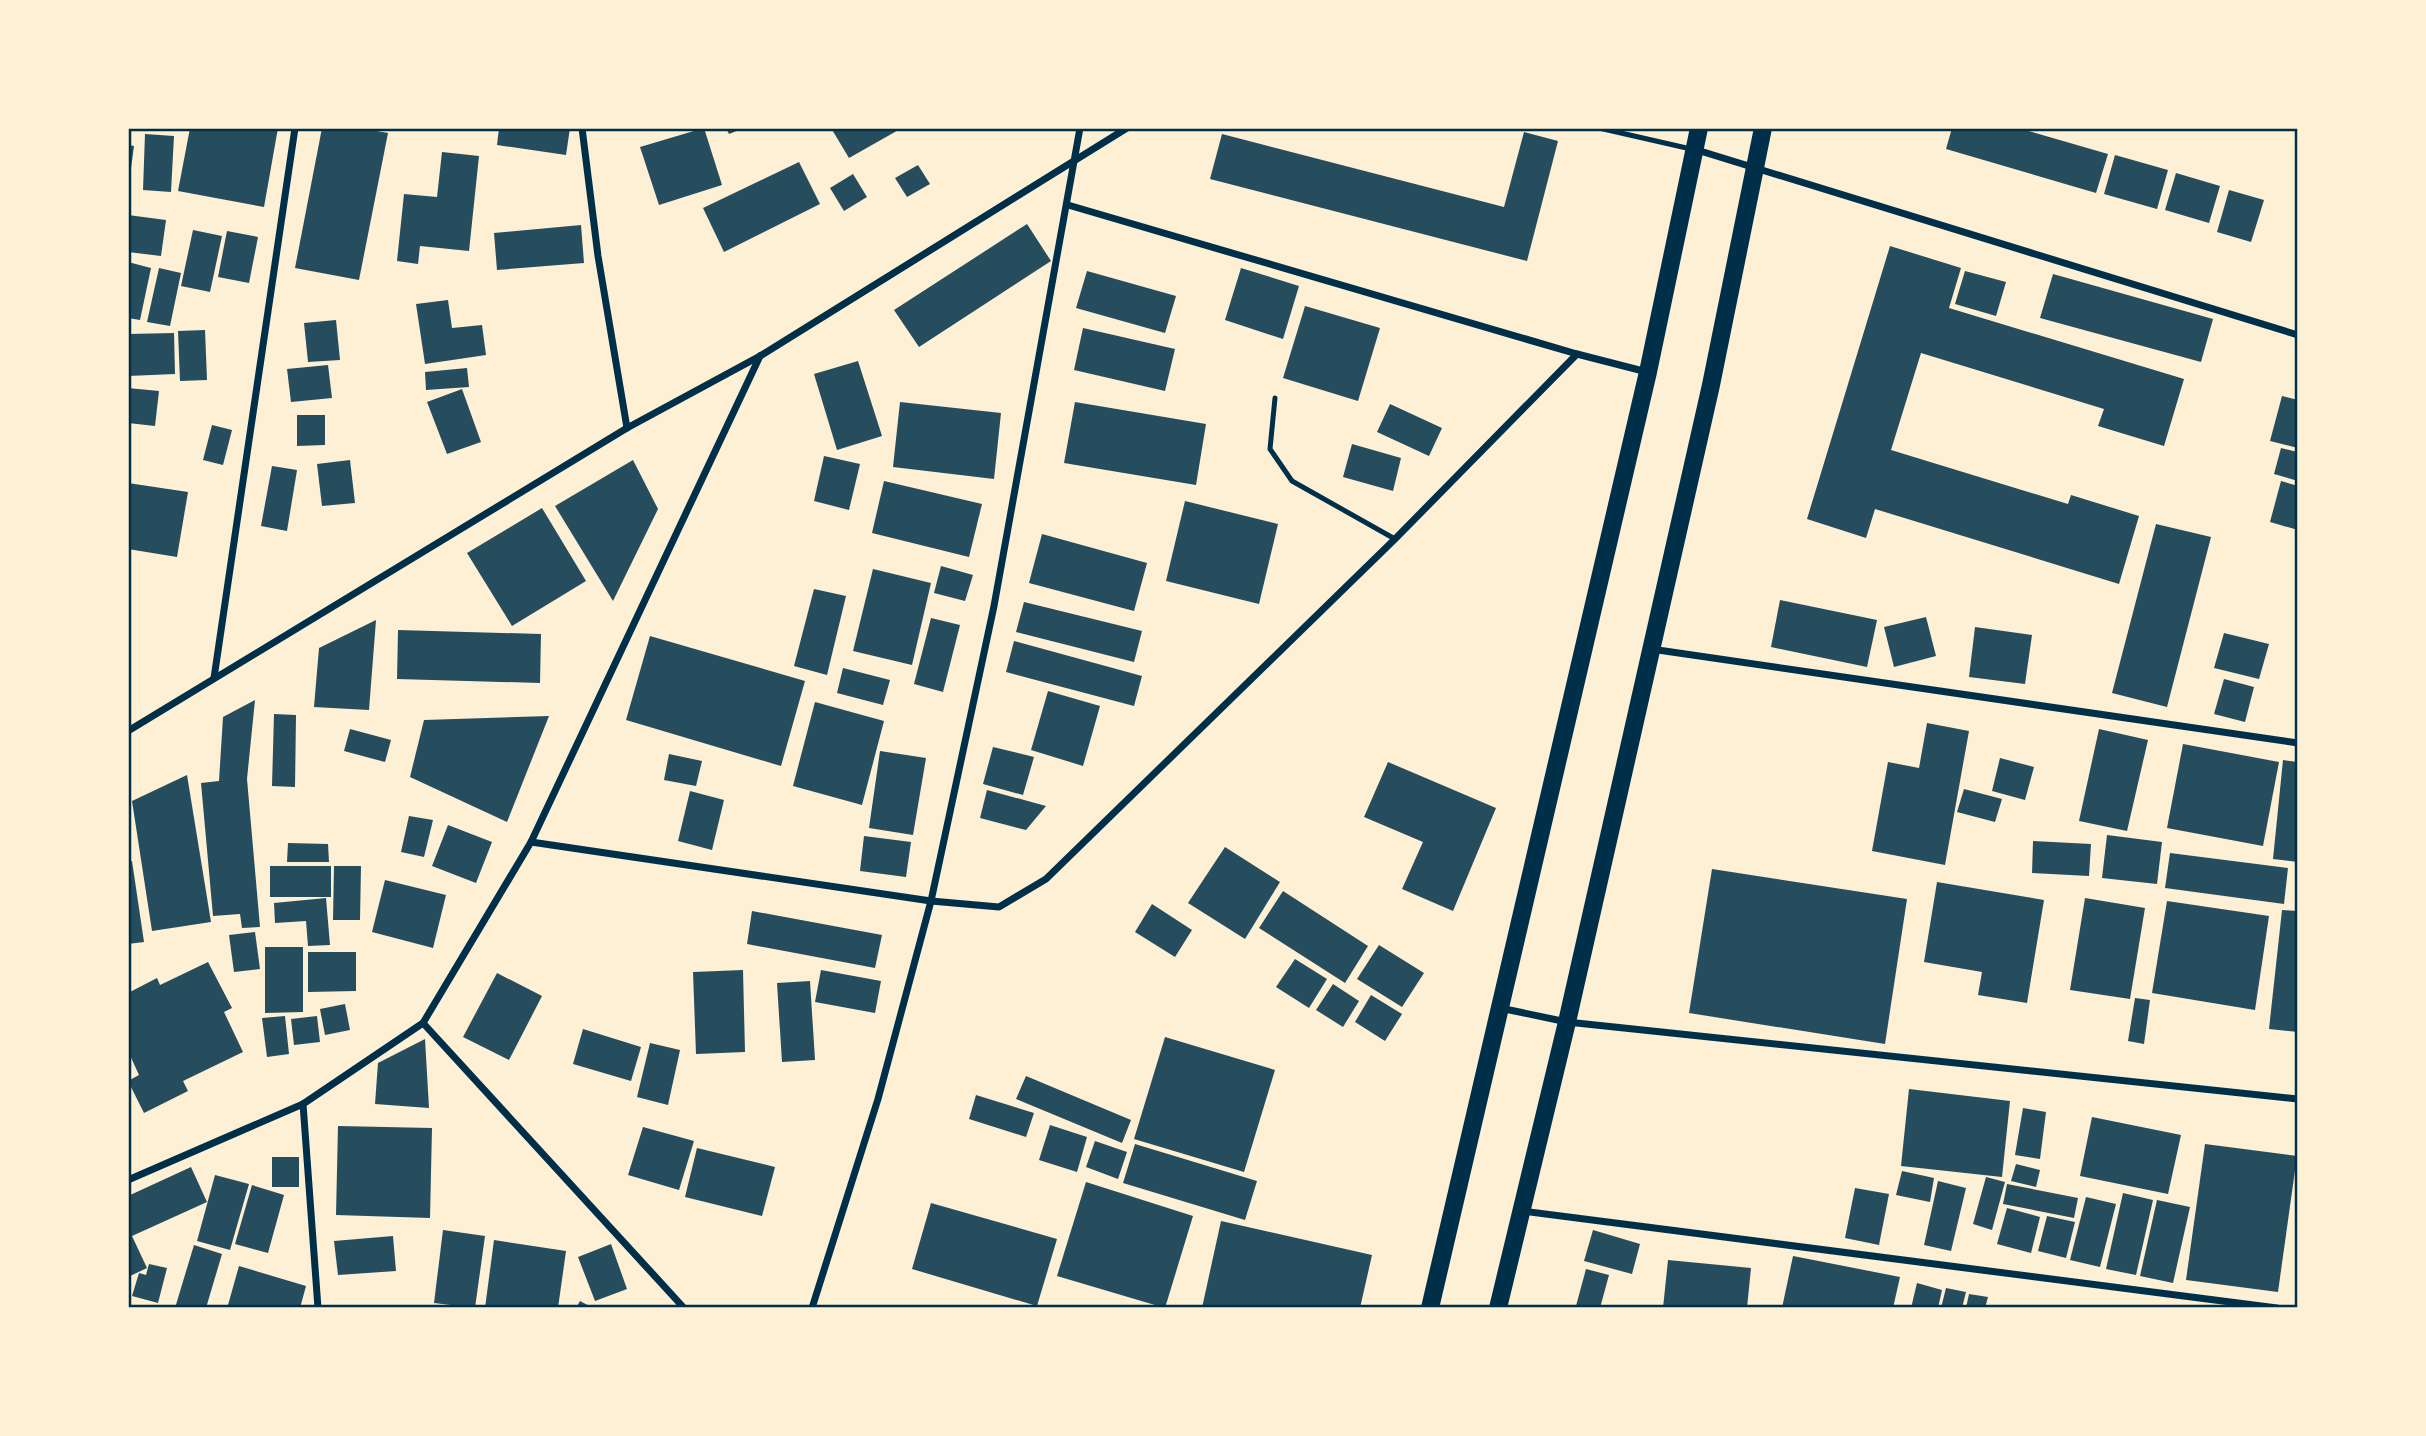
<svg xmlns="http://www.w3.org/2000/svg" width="2426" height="1436" font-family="'Nunito Sans',sans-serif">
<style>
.building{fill:#264d5e}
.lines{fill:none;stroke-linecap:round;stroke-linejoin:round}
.service{stroke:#003049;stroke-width:5}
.minor{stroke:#003049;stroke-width:7}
.primary{stroke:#003049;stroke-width:18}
.neatline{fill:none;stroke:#003049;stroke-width:2.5}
</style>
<rect width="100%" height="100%" fill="#fdf0d5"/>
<!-- building -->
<g class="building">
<polygon points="190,128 278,128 264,207 178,191"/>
<polygon points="322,128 360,128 388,133 359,280 295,268"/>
<polygon points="499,128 570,128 566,155 497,145"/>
<polygon points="704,128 722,185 659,205 640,147"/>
<polygon points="726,128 744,128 729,134"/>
<polygon points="831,128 902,128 849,158"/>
<polygon points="1952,128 2018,128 2108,154 2096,193 1946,149"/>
<polygon points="1524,132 1558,141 1527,261 1210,179 1222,134 1504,207"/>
<polygon points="145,134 174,136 171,192 143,190"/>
<polygon points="128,145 134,146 129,183 128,183"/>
<polygon points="442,152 479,156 469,251 420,246 418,264 397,261 404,194 437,197"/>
<polygon points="2115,155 2168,170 2157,209 2104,194"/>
<polygon points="799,162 820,204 724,252 703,208"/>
<polygon points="918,165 930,184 907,197 895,178"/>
<polygon points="2176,173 2220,186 2209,223 2165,210"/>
<polygon points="853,174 867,197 844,211 830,188"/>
<polygon points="2229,190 2264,200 2251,242 2217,232"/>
<polygon points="128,215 166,220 161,256 128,252"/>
<polygon points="1027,224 1051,261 919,347 894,310"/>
<polygon points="581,225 584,263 497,270 494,233"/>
<polygon points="193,230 222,236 210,292 181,286"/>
<polygon points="227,231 258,237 249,283 218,277"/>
<polygon points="1890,246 1961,268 1949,308 2184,379 2164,446 2098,426 2104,409 1921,353 1891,450 2068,504 2071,495 2139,516 2119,584 1875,509 1866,538 1807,519"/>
<polygon points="128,262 151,268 140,320 128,318"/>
<polygon points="159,268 181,273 170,326 147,322"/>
<polygon points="1241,268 1299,286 1283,339 1225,320"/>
<polygon points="1087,271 1176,296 1165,333 1076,308"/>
<polygon points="1965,271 2006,282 1996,316 1955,304"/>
<polygon points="2053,274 2213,319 2201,362 2040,318"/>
<polygon points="448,300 452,328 482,325 486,355 425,364 416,304"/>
<polygon points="1305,306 1380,328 1358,401 1283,378"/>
<polygon points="336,320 340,360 308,362 304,323"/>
<polygon points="1083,328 1175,349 1165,391 1074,370"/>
<polygon points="205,330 207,380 180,381 178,331"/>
<polygon points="174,333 175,374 128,376 128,334"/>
<polygon points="858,361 882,436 837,450 814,374"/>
<polygon points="328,365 332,398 291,402 287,369"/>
<polygon points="467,368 469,387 426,390 425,372"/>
<polygon points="128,388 159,391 155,426 128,423"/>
<polygon points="462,389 481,442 447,454 427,402"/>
<polygon points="2282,396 2298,400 2298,448 2270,441"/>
<polygon points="900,402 1001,413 994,479 893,467"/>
<polygon points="1075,402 1206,424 1196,485 1064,463"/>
<polygon points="1390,404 1442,428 1429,456 1377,432"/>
<polygon points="297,415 325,415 325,445 297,446"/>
<polygon points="212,425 232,430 223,465 203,460"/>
<polygon points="1352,444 1401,458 1393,491 1343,477"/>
<polygon points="2281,448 2298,452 2298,481 2274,474"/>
<polygon points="824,456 860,464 849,510 814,501"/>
<polygon points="350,460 355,503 322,506 317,464"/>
<polygon points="633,460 658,509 613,601 555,506"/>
<polygon points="272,466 297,470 287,531 261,526"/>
<polygon points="884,481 982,504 969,557 872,533"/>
<polygon points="2281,481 2298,486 2298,530 2270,522"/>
<polygon points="128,483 188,492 177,557 128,549"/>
<polygon points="1185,501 1278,524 1259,604 1166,581"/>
<polygon points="542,508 586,581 512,626 467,553"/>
<polygon points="2156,524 2211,537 2167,707 2112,693"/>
<polygon points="1042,534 1147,563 1134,611 1029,583"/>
<polygon points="941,566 973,575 965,601 934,593"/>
<polygon points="873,569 931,583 912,665 853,651"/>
<polygon points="814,589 846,596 827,675 794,666"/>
<polygon points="1780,600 1877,620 1867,667 1771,647"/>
<polygon points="1024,602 1142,631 1134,662 1016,632"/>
<polygon points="1926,617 1936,656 1894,667 1884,627"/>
<polygon points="931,618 960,625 943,692 914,684"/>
<polygon points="376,620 369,710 314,707 319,648"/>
<polygon points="1975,627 2032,635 2025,684 1969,677"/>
<polygon points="398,630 541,634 540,683 397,679"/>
<polygon points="2224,633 2269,644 2259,679 2214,668"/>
<polygon points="650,636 805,681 781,766 626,720"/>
<polygon points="1014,641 1142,676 1134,706 1006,672"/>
<polygon points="843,668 890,680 883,705 837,693"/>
<polygon points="2224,679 2254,687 2245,722 2214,714"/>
<polygon points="1048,691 1100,706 1083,766 1031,750"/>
<polygon points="255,700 247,779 260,927 242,928 240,914 213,916 201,783 219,781 223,717"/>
<polygon points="815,702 884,721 862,805 793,786"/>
<polygon points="274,714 296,715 295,787 272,786"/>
<polygon points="549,716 507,822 410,777 424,720"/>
<polygon points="1927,723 1969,731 1945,865 1872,851 1888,762 1919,768"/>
<polygon points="350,729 391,740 385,762 344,751"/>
<polygon points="2099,729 2148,740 2127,831 2079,821"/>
<polygon points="2183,744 2279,762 2263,846 2167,828"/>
<polygon points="993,747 1034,757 1023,795 983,784"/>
<polygon points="880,751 926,758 913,835 869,828"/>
<polygon points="669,754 702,761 696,786 664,780"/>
<polygon points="2000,758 2034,767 2025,800 1992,791"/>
<polygon points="2283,760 2298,762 2298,862 2273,859"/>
<polygon points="1388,762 1496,808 1453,911 1402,889 1423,842 1364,817"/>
<polygon points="187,775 211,922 152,931 132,801"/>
<polygon points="1964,789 2002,799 1995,822 1957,812"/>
<polygon points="987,790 1046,806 1026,830 980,818"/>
<polygon points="690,791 724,800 712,850 678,841"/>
<polygon points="409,816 433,820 424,857 401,852"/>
<polygon points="448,825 492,842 476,883 432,866"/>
<polygon points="2107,835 2162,842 2157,884 2102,878"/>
<polygon points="864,836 911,842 906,877 860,871"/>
<polygon points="2033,841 2091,844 2089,876 2032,873"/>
<polygon points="288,843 328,844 329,862 287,862"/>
<polygon points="1225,847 1280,882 1245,939 1188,903"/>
<polygon points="2170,853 2288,868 2284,904 2165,888"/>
<polygon points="132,861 144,942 128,944 128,862"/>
<rect x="270" y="866" width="61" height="31"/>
<polygon points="334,866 361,866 360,920 333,920"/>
<polygon points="1712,869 1907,899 1885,1044 1689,1013"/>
<polygon points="385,880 446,895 433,948 372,932"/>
<polygon points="1937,882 2044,900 2027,1003 1978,995 1982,972 1924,962"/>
<polygon points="1283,891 1368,946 1345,983 1259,928"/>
<polygon points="326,898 330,945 308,946 306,921 275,923 274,903"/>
<polygon points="2085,898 2145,908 2130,999 2070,990"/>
<polygon points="2167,901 2269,916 2255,1010 2152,993"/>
<polygon points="1152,904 1192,930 1175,957 1135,932"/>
<polygon points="2282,910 2298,911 2298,1032 2269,1029"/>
<polygon points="752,911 882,935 875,968 747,944"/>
<polygon points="255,932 260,969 234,972 229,935"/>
<polygon points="1379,945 1424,973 1402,1007 1357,979"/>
<polygon points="265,947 303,947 303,1012 265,1013"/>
<polygon points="308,952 356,952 356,991 308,992"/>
<polygon points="1295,959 1327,979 1309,1008 1276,987"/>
<polygon points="208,962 232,1008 224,1012 243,1052 183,1081 188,1091 144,1113 128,1081 139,1075 128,1051 128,993 157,978 160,985"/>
<polygon points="743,970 745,1052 696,1054 693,972"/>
<polygon points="821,970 881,981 875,1013 815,1002"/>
<polygon points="497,973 542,996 509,1060 463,1037"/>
<polygon points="810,981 815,1060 782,1062 777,983"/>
<polygon points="1333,984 1359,1001 1343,1027 1316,1010"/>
<polygon points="1371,995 1402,1014 1385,1041 1355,1022"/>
<polygon points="2135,998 2150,1000 2144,1044 2128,1041"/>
<polygon points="345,1004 350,1030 325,1035 320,1009"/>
<polygon points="285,1016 289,1054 267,1057 262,1018"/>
<polygon points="317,1016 320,1042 294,1045 291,1019"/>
<polygon points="583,1029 641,1047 631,1081 573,1064"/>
<polygon points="1165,1037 1275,1070 1244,1172 1134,1139"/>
<polygon points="425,1039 429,1108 375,1104 378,1063"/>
<polygon points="650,1043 680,1050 668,1105 637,1097"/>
<polygon points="1026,1076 1131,1120 1122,1143 1016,1099"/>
<polygon points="1909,1089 2010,1101 2002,1177 1901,1166"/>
<polygon points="976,1095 1034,1113 1026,1137 969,1119"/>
<polygon points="2023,1108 2046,1112 2040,1159 2015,1155"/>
<polygon points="2092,1117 2181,1135 2168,1194 2080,1176"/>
<polygon points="1050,1125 1087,1137 1077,1172 1039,1160"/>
<polygon points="338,1126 432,1128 430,1218 336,1215"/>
<polygon points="643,1127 694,1141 679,1190 628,1175"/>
<polygon points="1095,1141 1127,1152 1118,1179 1086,1167"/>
<polygon points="1135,1144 1257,1181 1245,1220 1123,1183"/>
<polygon points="2205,1144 2297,1156 2278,1292 2186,1280"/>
<polygon points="697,1148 775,1167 762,1216 685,1197"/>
<rect x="272" y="1157" width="27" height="30"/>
<polygon points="2016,1164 2040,1170 2036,1187 2011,1181"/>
<polygon points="191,1167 207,1202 132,1236 147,1268 128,1277 128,1196"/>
<polygon points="1902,1171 1934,1178 1930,1202 1896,1195"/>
<polygon points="215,1175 249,1184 230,1250 197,1241"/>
<polygon points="1986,1177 2005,1182 1992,1230 1973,1224"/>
<polygon points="1938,1181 1966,1188 1951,1251 1924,1245"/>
<polygon points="1086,1182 1193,1216 1165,1308 1057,1276"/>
<polygon points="2007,1184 2078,1198 2074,1218 2003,1204"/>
<polygon points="252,1185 284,1195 268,1253 235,1244"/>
<polygon points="1855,1188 1889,1194 1879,1245 1845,1238"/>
<polygon points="2123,1193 2153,1200 2136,1275 2106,1269"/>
<polygon points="2086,1197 2116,1204 2100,1267 2070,1260"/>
<polygon points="2157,1200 2190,1207 2173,1283 2140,1276"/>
<polygon points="931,1203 1057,1239 1037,1306 912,1269"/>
<polygon points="2007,1208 2040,1217 2031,1253 1997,1244"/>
<polygon points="2047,1216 2075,1222 2066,1258 2038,1251"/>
<polygon points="1221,1221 1372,1255 1360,1308 1202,1308"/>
<polygon points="443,1230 485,1236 475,1308 434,1303"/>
<polygon points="1593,1230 1640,1244 1632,1274 1584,1261"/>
<polygon points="393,1236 396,1271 338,1275 334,1241"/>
<polygon points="494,1240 566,1251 558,1308 485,1308"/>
<polygon points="611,1244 627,1289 595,1301 578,1257"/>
<polygon points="194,1245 222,1254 206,1308 175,1308"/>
<polygon points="1793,1256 1900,1277 1893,1308 1782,1308"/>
<polygon points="1668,1260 1751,1268 1747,1308 1663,1308"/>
<polygon points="149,1264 167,1268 158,1303 132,1296 139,1273 146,1275"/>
<polygon points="239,1266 306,1286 300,1308 239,1308 228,1305"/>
<polygon points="1586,1269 1609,1275 1600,1308 1576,1306"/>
<polygon points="1917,1283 1942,1290 1938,1308 1911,1308"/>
<polygon points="1946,1288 1966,1292 1962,1308 1941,1308"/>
<polygon points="1969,1294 1988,1297 1985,1308 1966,1308"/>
<polygon points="580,1301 593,1308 576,1308"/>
</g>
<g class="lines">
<!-- service -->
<g class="service">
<polyline points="1599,128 1691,149"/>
<polyline points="1275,398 1270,449 1292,481 1395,539"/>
</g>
<!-- minor -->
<g class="minor">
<polyline points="582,128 598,256 627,428"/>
<polyline points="1697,150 2298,335"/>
<polyline points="1068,205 1577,354"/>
<polyline points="1651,649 2298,743"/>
<polyline points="214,678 295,128"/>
<polyline points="128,731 627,428 760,356 1127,128"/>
<polyline points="531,842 931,901 999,907 1046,879 1395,539 1577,354 1647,372"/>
<polyline points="1500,1008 1567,1022 2298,1099"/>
<polyline points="423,1023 684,1308"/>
<polyline points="303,1104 318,1308"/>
<polyline points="128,1180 303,1104 423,1023 531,842 760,356"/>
<polyline points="1522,1211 2277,1308"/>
<polyline points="812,1308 878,1099 931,901 994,606 1080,128"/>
</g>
<!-- primary -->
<g class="primary">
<polyline points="1430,1308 1648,372 1699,128"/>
<polyline points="1498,1308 1567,1022 1711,385 1763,128"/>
</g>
</g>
<!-- border -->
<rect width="2426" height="1436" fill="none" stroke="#fdf0d5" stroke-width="259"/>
<rect x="130" y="130" width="2166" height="1176" class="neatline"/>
</svg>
